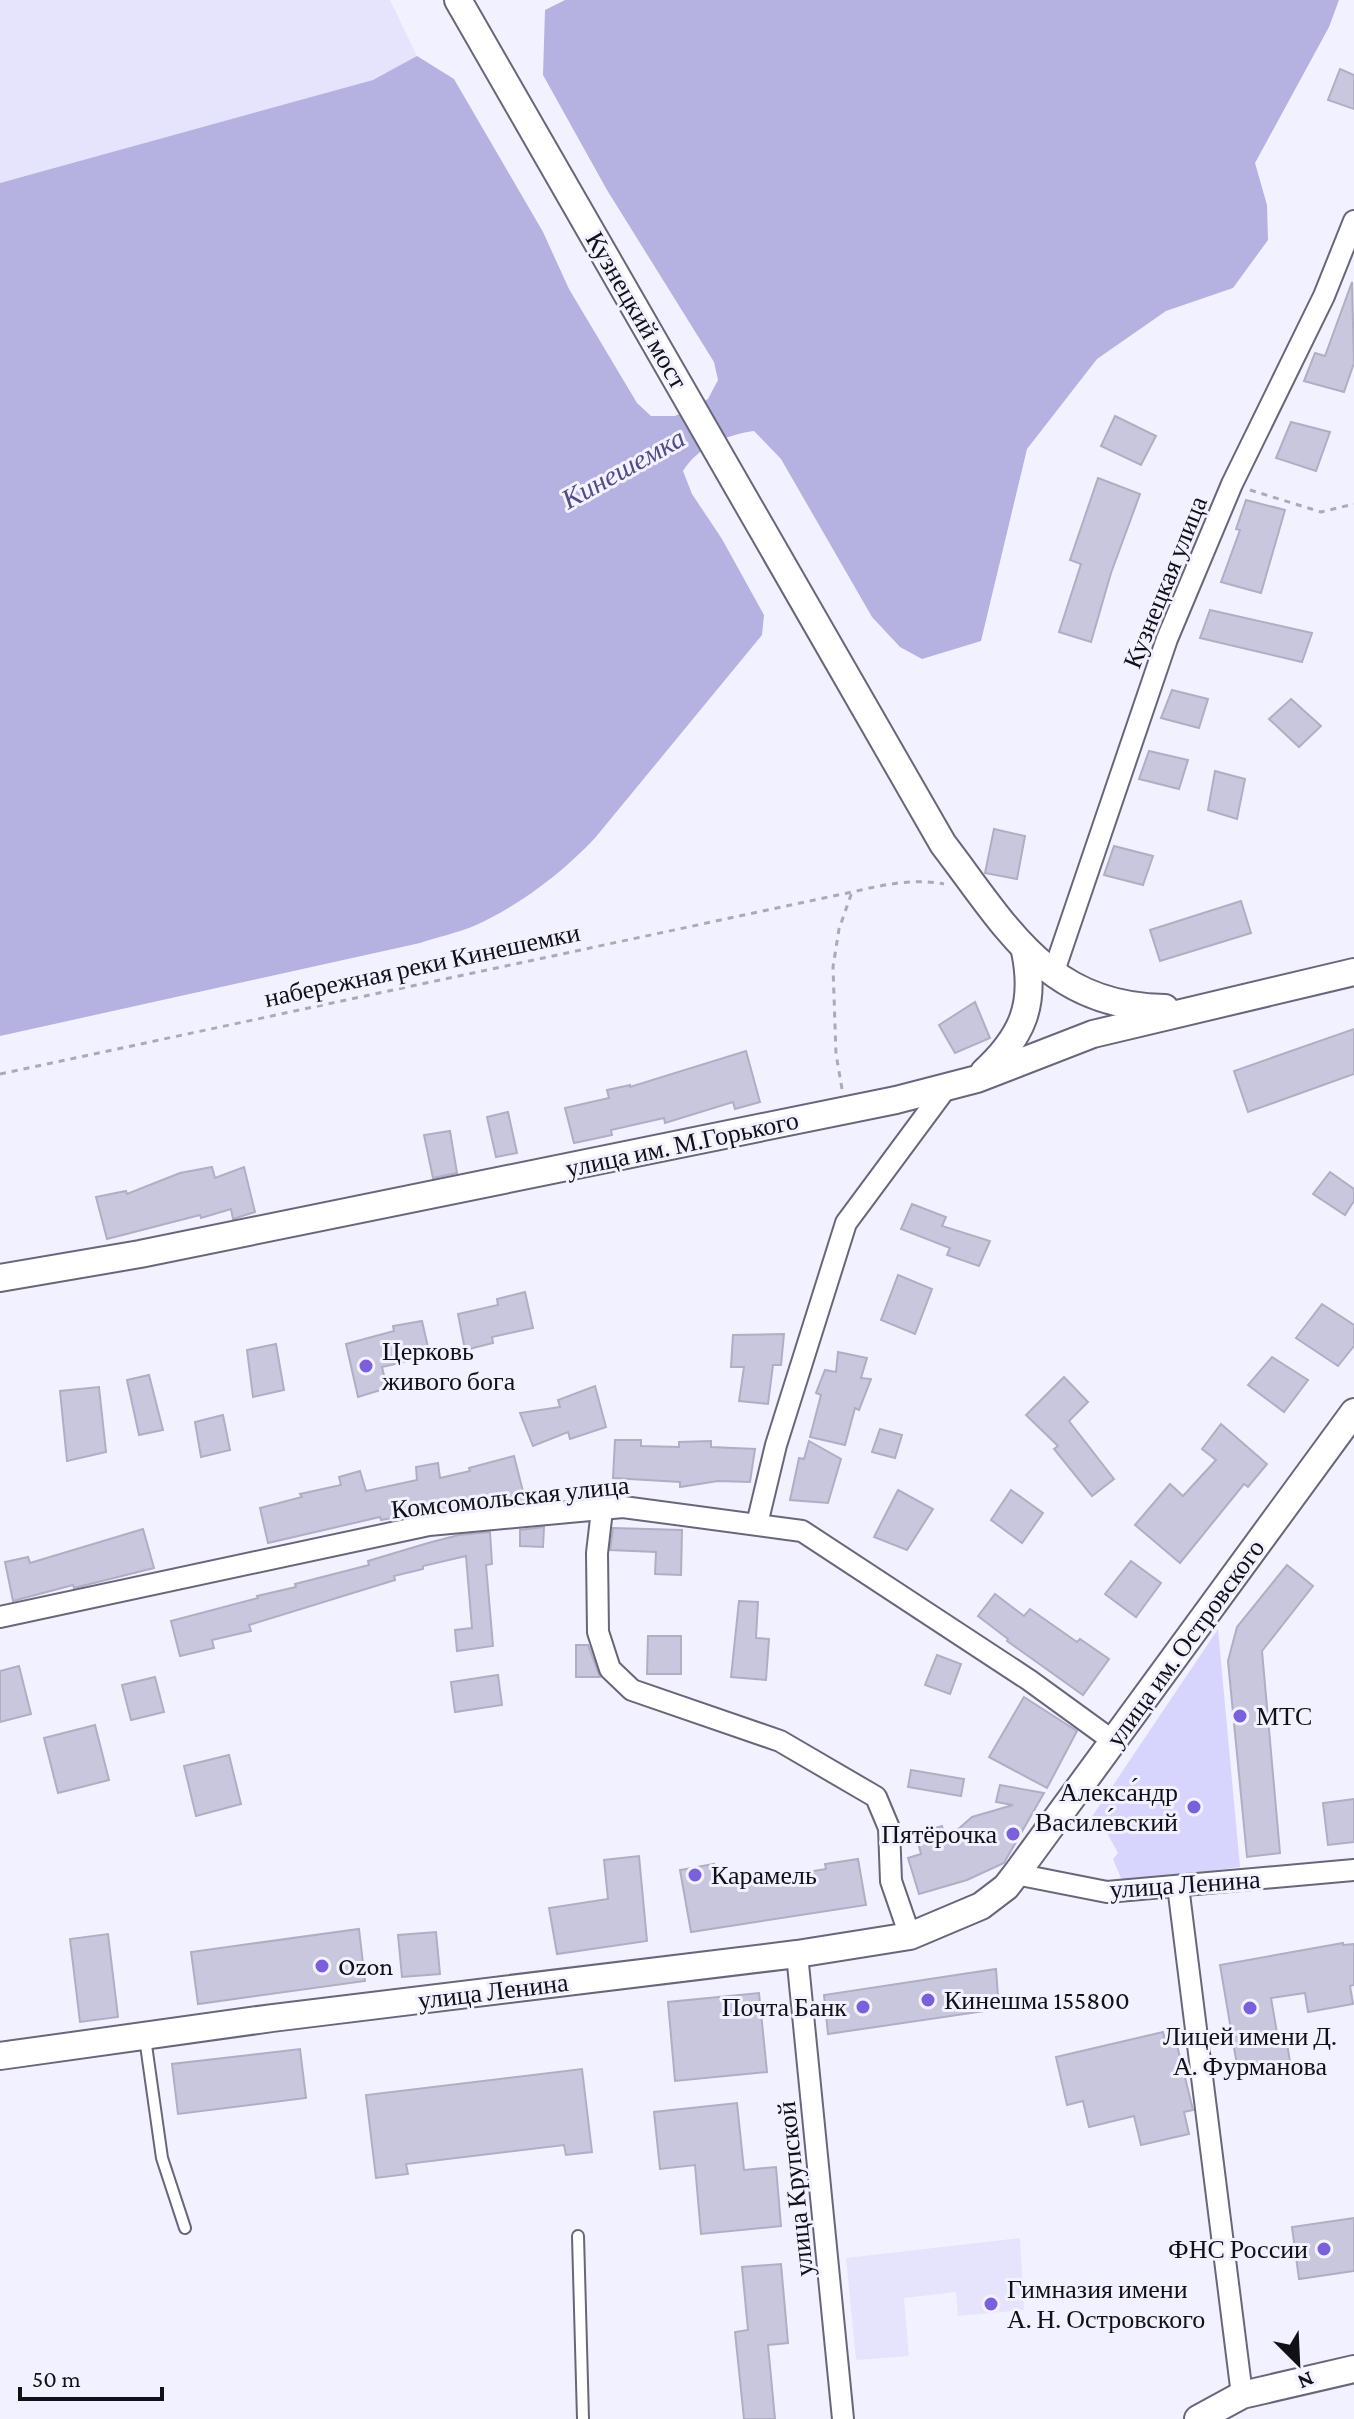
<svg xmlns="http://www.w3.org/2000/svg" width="1354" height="2419" font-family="'Crimson Pro',serif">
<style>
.built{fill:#e5e4fc}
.green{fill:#d7d4fe}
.water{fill:#b5b1e0}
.building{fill:#c9c7dd;stroke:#b0aec4;stroke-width:2}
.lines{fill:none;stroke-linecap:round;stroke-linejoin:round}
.lane-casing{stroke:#68667a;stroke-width:14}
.street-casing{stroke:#68667a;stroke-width:24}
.secondary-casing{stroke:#68667a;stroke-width:30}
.path{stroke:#abaab6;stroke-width:3;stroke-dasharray:6 6;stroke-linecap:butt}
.lane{stroke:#fff;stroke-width:10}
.street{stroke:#fff;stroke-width:20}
.secondary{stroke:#fff;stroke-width:26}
.poi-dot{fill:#7a60db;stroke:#f2f1ff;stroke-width:3}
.labels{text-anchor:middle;stroke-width:6;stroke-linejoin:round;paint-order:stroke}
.street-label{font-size:26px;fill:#111017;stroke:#f2f1ff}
.poi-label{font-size:26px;fill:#111017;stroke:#f2f1ff;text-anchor:start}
.water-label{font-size:28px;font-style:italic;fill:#544a86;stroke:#f2f1ff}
</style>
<rect width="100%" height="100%" fill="#f2f1ff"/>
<!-- built -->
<g class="built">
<polygon points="0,0 390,0 417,56 374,80 0,183"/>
<polygon points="1020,2238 1024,2310 958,2316 956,2292 904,2298 909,2356 856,2360 846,2258"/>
</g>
<!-- green -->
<polygon class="green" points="1218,1629 1240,1867 1123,1883 1113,1859 1118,1853 1102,1824 1089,1821"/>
<!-- water -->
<path class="water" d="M565,0H1339L1329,27L1255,163L1267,205L1268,240L1233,288L1166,311L1097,359L1027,449L981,641L922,659L900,647L872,617L781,459L754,431C726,435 699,446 683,471L692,494L722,539L764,615L762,635L595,838C561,874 520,905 474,926C457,933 438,937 420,943L0,1036V183L373,80L417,56L454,79L543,232L569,289L637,403L651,416H675L708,399L718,380L714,362L607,190L543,75L545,10Z"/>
<!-- building -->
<g class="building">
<polygon points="1340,69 1354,75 1354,109 1328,100"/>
<polygon points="1352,282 1354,363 1344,392 1304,381 1315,353 1325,356"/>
<polygon points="1115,416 1156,436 1141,465 1101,446"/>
<polygon points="1291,422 1330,432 1316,471 1276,458"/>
<polygon points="1098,478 1140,494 1111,573 1091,642 1059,632 1081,564 1070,560"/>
<polygon points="1246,500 1285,510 1261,593 1221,582 1240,530 1236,529"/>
<polygon points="1210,610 1312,633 1302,662 1200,638"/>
<polygon points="1172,690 1208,699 1199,728 1161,718"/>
<polygon points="1291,699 1321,726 1299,747 1269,719"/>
<polygon points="1149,751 1188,760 1179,789 1139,779"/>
<polygon points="1215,771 1245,779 1237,819 1208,810"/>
<polygon points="994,829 1025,836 1017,879 985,873"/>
<polygon points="1114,846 1153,856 1143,885 1104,875"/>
<polygon points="1241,901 1251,933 1160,961 1150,930"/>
<polygon points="975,1002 990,1038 955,1053 939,1025"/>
<polygon points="1354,1029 1354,1074 1248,1112 1234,1071"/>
<polygon points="746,1051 760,1102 735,1109 733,1102 665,1123 664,1118 611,1130 612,1135 574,1143 565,1108 609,1098 607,1090 630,1085 630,1087"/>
<polygon points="508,1112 517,1153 496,1157 487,1117"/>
<polygon points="450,1131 457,1173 433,1178 424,1135"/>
<polygon points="212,1167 215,1178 244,1167 255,1212 233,1219 231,1209 201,1218 200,1215 107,1239 96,1197 126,1191 127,1194 180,1173"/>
<polygon points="1330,1172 1354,1189 1354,1201 1345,1215 1313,1194"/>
<polygon points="912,1204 946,1217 942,1226 990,1241 979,1266 947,1255 950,1248 901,1229"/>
<polygon points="898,1275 932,1289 915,1334 881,1320"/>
<polygon points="525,1292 533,1328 492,1337 493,1343 465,1350 458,1314 498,1305 497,1299"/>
<polygon points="1322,1304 1354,1325 1354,1346 1338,1366 1296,1338"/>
<polygon points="422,1321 430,1356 382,1367 387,1388 358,1397 346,1344 394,1331 393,1326"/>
<polygon points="784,1334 781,1365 773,1365 768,1404 739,1401 744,1367 731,1367 733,1335"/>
<polygon points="276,1344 284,1390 253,1397 247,1350"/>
<polygon points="838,1352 867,1358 861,1378 871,1379 859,1410 855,1408 845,1445 810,1437 821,1395 816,1393 825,1370 836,1372"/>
<polygon points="1272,1357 1308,1380 1284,1412 1248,1385"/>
<polygon points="149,1375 163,1430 139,1435 127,1380"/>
<polygon points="1064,1377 1088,1402 1069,1421 1114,1479 1092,1496 1054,1449 1058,1446 1026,1415"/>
<polygon points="595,1386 606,1427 570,1439 568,1432 533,1446 520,1413 560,1407 558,1400"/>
<polygon points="99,1387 106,1452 67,1461 60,1391"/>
<polygon points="223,1415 230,1450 201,1457 195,1422"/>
<polygon points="1221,1424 1267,1464 1248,1487 1244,1484 1180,1563 1135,1525 1170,1484 1183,1496 1216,1460 1202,1449"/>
<polygon points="880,1429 902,1435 895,1458 872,1452"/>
<polygon points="615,1440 641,1440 641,1446 679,1447 679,1442 711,1441 711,1447 755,1449 750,1482 718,1481 680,1487 680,1482 613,1478"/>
<polygon points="809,1441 841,1459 828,1503 790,1500 799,1458 804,1459"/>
<polygon points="514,1456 526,1503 417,1513 381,1520 380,1517 268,1543 260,1508 302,1497 300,1494 341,1485 339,1477 360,1471 366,1491 417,1480 416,1467 438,1463 440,1478 470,1471 469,1468"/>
<polygon points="898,1490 933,1509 907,1550 874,1537"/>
<polygon points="1011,1490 1043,1513 1022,1543 991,1520"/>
<polygon points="544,1527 543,1547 520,1546 520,1530"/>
<polygon points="613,1528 682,1530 681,1575 655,1574 656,1552 610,1550"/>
<polygon points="143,1529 154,1568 74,1588 73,1585 13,1601 5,1562 28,1557 30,1563"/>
<polygon points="490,1532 492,1564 486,1565 493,1646 457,1651 455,1630 472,1628 466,1556 423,1566 423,1569 394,1576 395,1580 249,1625 251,1631 212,1640 214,1648 180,1656 171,1621 258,1598 257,1596 296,1587 295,1584 369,1565 368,1561 428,1543 459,1535"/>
<polygon points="1131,1561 1161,1583 1136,1617 1105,1594"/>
<polygon points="1287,1565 1313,1586 1262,1651 1280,1853 1247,1857 1228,1661 1237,1627"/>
<polygon points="995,1594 1024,1616 1030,1609 1077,1642 1080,1639 1109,1659 1083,1695 1007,1641 1008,1639 978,1616"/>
<polygon points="739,1601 758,1602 756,1638 769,1639 766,1680 731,1677"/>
<polygon points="648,1636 681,1636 681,1674 647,1674"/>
<polygon points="576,1645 588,1645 600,1677 576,1677"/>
<polygon points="937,1655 961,1664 950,1694 925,1685"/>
<polygon points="19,1666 31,1714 0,1722 0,1671"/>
<polygon points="498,1675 502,1705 455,1712 451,1682"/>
<polygon points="155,1677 164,1712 131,1720 122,1685"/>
<polygon points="1024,1697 1077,1731 1047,1788 989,1757"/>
<polygon points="95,1725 109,1780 58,1793 44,1738"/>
<polygon points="229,1755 241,1804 196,1816 184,1766"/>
<polygon points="911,1770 964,1779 961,1796 908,1787"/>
<polygon points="1000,1785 1044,1793 1004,1863 967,1880 919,1894 908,1858 921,1854 916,1834 942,1826 946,1840 972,1817 1013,1805 996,1802"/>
<polygon points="1354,1799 1354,1842 1328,1845 1323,1803"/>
<polygon points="639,1856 647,1941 557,1954 549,1908 608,1899 604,1860"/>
<polygon points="858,1859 866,1905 691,1932 680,1870 714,1864 718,1880 764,1873 765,1879 826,1869 825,1864"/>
<polygon points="359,1929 365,1981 198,2004 191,1952"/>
<polygon points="436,1932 440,1974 402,1977 398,1935"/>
<polygon points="108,1934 118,2017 80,2022 70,1939"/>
<polygon points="1343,1943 1343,1945 1354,1944 1354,1985 1350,1986 1353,2004 1308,2012 1305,1993 1271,1998 1277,2033 1285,2031 1290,2062 1238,2071 1220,1965"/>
<polygon points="996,1969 999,2009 828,2034 824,1995"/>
<polygon points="759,1993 767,2072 675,2081 668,2002"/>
<polygon points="1163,2032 1166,2043 1176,2041 1193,2110 1184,2112 1189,2134 1141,2145 1134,2116 1089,2127 1083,2101 1067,2105 1056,2057"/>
<polygon points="300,2049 306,2098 178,2114 172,2064"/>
<polygon points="582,2069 592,2152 566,2155 564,2145 406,2164 408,2174 376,2178 366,2095"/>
<polygon points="737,2103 744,2170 776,2167 781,2226 701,2234 695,2165 660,2169 654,2112"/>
<polygon points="1354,2218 1354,2271 1299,2279 1292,2227"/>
<polygon points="781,2264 788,2343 768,2345 775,2419 744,2419 735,2332 748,2330 742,2267"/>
</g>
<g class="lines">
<defs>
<g id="lane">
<polyline points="145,2038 162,2158 185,2228"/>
<polyline points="578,2236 583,2419"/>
</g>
<g id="street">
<polyline points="1053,974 1167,639 1232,484 1324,296 1354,221"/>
<polyline points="602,1510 597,1553 598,1632 610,1669 632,1690 780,1741 876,1797 889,1828 891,1881 910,1936"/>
<polyline points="757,1524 776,1445 846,1223 946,1088"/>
<polyline points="0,1617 429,1525 623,1507 802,1531 1029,1680 1113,1741"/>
<polyline points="1016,1874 1107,1892 1354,1870"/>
<polyline points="1178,1886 1242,2395"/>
<polyline points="797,1954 843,2419"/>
</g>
<g id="secondary">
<path d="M458,0L943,844C1006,926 1047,1007 1165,1008"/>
<path d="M984,1072C1023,1036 1036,1004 1025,951"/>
<polyline points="0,1278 140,1254 896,1100 977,1079 1093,1034 1354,972"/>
<polyline points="0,2056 272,2018 797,1954 910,1936 981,1906 1006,1887 1016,1874 1354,1412"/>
<polyline points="1198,2419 1242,2395 1354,2369"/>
</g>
</defs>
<!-- lane casing -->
<use href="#lane" class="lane-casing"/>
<!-- street casing -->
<use href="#street" class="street-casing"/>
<!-- secondary casing -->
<use href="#secondary" class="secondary-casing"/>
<!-- path -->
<g class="path">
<polyline points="1250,490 1321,512 1354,504"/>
<path d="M0,1074L852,892C883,885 912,878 944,884"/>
<polyline points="842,1089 836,1054 833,967 839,929 852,892"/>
</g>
<!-- lane -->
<use href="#lane" class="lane"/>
<!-- street -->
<use href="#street" class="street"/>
<!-- secondary -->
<use href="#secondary" class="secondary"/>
</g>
<!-- markers -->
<g class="poi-dot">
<circle cx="366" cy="1366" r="8"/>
<circle cx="1240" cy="1716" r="8"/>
<circle cx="1194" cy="1807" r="8"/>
<circle cx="1013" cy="1834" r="8"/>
<circle cx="695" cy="1875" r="8"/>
<circle cx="322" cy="1966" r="8"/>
<circle cx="928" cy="2000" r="8"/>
<circle cx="863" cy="2007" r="8"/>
<circle cx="1250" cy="2008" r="8"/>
<circle cx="1324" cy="2249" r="8"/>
<circle cx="991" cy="2304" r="8"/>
</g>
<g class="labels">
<!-- street labels -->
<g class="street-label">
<text transform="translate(637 310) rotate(60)" y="9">Кузнецкий мост</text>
<text transform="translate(1165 582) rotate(-68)" y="9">Кузнецкая улица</text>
<text transform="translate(422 965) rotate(-12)" y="9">набережная реки Кинешемки</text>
<text transform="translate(682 1144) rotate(-12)" y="9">улица им. М.Горького</text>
<text transform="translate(510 1497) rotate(-6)" y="9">Комсомольская улица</text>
<text transform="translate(1185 1643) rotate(-54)" y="9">улица им. Островского</text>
<text transform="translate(1185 1884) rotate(-4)" y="9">улица Ленина</text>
<text transform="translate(493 1991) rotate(-7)" y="9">улица Ленина</text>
<text transform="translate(795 2189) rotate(-96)" y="9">улица Крупской</text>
</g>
<!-- poi labels -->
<g class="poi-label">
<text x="382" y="1360">Церковь<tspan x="382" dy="30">живого бога</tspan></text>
<text x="1256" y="1725">МТС</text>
<text x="1178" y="1801" text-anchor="end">Алекса́ндр<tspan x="1178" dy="30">Василе́вский</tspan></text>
<text x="997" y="1843" text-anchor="end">Пятёрочка</text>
<text x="711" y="1884">Карамель</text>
<text x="338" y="1975">Ozon</text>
<text x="944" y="2009">Кинешма 155800</text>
<text x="847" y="2016" text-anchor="end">Почта Банк</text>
<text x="1250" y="2045" text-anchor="middle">Лицей имени Д.<tspan x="1250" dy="30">А. Фурманова</tspan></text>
<text x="1308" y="2258" text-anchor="end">ФНС России</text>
<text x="1007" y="2298">Гимназия имени<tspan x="1007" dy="30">А. Н. Островского</tspan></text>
</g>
<!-- water labels -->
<g class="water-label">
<text transform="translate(623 468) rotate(-29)" y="10">Кинешемка</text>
</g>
</g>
<!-- north arrow -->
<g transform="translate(1298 2363) rotate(156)" stroke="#f2f1ff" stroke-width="6" paint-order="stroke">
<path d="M0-6L14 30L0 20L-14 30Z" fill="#111017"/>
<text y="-12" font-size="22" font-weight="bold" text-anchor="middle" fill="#111017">N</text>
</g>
<!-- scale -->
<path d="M20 2387v12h142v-12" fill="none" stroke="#111017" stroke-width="4"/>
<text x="32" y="2387" font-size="24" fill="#111017" stroke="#f2f1ff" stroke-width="6" paint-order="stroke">50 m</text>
</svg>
